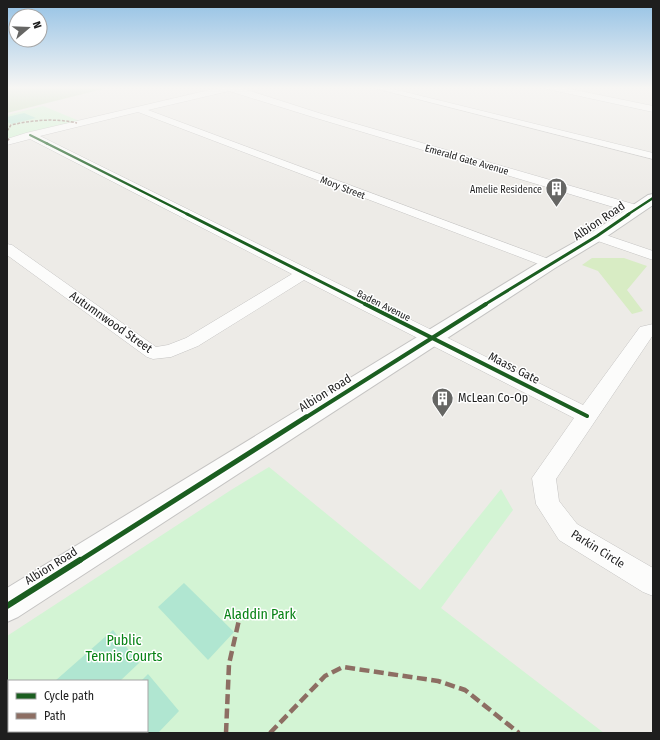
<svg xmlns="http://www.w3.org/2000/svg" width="660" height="740" font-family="'Fira Sans Condensed',sans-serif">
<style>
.grass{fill:#d8ecc4}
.forest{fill:#c6ddba}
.park{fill:#d3f4d4;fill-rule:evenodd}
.pitch{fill:#b0e6d1}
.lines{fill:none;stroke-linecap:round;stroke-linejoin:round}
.minor-casing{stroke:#c5c4c3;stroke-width:1}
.tertiary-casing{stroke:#c5c4c3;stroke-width:2}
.minor{fill:#fcfcfb;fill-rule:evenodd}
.tertiary{fill:#fcfcfb;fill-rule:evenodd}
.quiet-far1{stroke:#8d6e63;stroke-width:1.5;stroke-dasharray:3 1.5;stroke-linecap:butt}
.quiet{stroke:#8d6e63;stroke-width:4.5;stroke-dasharray:10 4.5;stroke-linecap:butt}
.cycleway-far5-casing{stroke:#fff;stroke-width:3}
.cycleway-far4-casing{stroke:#fff;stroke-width:4}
.cycleway-far3-casing{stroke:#fff;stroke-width:5}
.cycleway-far2-casing{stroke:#fff;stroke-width:6}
.cycleway-far1-casing{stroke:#fff;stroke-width:8}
.cycleway-casing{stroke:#fff;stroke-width:8}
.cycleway-far5{stroke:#1b5e20;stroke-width:2}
.cycleway-far4{stroke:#1b5e20;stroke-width:2.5}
.cycleway-far3{stroke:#1b5e20;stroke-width:3}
.cycleway-far2{stroke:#1b5e20;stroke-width:4}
.cycleway-far1{stroke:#1b5e20;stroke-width:5}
.cycleway{stroke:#1b5e20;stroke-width:6}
.labels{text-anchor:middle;stroke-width:3;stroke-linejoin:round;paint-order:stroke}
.far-street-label{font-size:10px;fill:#1e1e1e;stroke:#fff}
.far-poi-label{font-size:10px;fill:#1e1e1e;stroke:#fff;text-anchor:end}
.street-label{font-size:12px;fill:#1e1e1e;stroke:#fff}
.poi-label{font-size:12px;fill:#1e1e1e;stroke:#fff;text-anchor:start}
.near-park-label{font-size:14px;fill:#078215;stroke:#fff}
</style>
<rect width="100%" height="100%" fill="#edebe7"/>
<!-- grass -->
<polygon class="grass" points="592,258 624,258 647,266 627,290 643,311 632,314 598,271 582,265"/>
<!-- forest -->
<polygon class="forest" points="7,87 111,87 7,113"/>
<!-- park -->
<g class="park">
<polygon points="43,106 82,122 7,142 7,115"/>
<path d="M269,467L420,590L501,489L513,510L441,608L604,733H7V636L231,490ZM9,681H147V731H9Z"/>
</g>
<!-- pitch -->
<g class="pitch">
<polygon points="24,113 36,118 12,124 7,122 7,117"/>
<polygon points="184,583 234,632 208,660 158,607"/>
<polygon points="113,630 139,663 120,681 55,681"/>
<polygon points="148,674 179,711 158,733 89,733 91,731 147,731 147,681 141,681"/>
</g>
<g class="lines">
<defs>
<g id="minor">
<polygon points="222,87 238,87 322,114 640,206 641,209 640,212 630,212 316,118 229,91 148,110 554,261 556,264 554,267 549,268 138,112 40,136 583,405 640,327 653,324 653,335 556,479 559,501 577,524 653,568 653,596 643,592 559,540 536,504 532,478 574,418 304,280 198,346 171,357 153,359 147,357 7,255 7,244 12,245 156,347 168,345 186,338 292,274 30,139 7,145 7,139 26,133"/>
<polygon points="370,87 385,87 653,153 653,159"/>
<polygon points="543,87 561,87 653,106 653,112 547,89"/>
<polygon points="597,232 653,251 653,260 592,239 590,236 592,233"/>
</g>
<polygon id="tertiary" points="653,194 653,205 603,239 555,268 18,617 7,622 7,588 543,260 591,233 648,195"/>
</defs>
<!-- minor casing -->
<use href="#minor" class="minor-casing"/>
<!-- tertiary casing -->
<use href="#tertiary" class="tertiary-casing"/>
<!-- minor -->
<use href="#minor" class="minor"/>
<!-- tertiary -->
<use href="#tertiary" class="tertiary"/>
<!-- quiet-far1 -->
<g class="quiet-far1">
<path d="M7,131L11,125C33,120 55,118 77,123"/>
<polyline points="7,138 10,141"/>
</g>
<!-- quiet -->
<g class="quiet">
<polyline points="226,733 229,664 239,620"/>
<polyline points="270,733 325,676 343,667 438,681 465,690 519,733"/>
</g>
<defs>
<polyline id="cycleway-far5" points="30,135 48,144"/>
<g id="cycleway-far4">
<polyline points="46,143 189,215"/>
<polyline points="627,215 653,198"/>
</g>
<g id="cycleway-far3">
<polyline points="187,214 367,305"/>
<polyline points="484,305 597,236 629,214"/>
</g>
<g id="cycleway-far2">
<polyline points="365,304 587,416"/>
<polyline points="305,418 486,304"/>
</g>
<polyline id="cycleway-far1" points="79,561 306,417"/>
<polyline id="cycleway" points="7,606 80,560"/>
</defs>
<!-- cycleway-far5 casing -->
<use href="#cycleway-far5" class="cycleway-far5-casing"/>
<!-- cycleway-far4 casing -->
<use href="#cycleway-far4" class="cycleway-far4-casing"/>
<!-- cycleway-far3 casing -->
<use href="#cycleway-far3" class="cycleway-far3-casing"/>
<!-- cycleway-far2 casing -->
<use href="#cycleway-far2" class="cycleway-far2-casing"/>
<!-- cycleway-far1 casing -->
<use href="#cycleway-far1" class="cycleway-far1-casing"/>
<!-- cycleway casing -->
<use href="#cycleway" class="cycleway-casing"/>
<!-- cycleway-far5 -->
<use href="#cycleway-far5" class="cycleway-far5"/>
<!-- cycleway-far4 -->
<use href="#cycleway-far4" class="cycleway-far4"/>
<!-- cycleway-far3 -->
<use href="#cycleway-far3" class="cycleway-far3"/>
<!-- cycleway-far2 -->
<use href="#cycleway-far2" class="cycleway-far2"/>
<!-- cycleway-far1 -->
<use href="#cycleway-far1" class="cycleway-far1"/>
<!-- cycleway -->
<use href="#cycleway" class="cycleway"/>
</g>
<!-- sky -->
<linearGradient id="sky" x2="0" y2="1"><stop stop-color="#95c2e5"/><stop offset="0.46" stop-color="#f7f6f4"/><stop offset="1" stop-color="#f7f6f4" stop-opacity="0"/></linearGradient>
<rect width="660" height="191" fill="url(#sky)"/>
<!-- icons -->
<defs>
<symbol id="building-pin" viewBox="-11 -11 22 30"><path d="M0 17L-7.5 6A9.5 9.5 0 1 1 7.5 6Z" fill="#666664" stroke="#fff"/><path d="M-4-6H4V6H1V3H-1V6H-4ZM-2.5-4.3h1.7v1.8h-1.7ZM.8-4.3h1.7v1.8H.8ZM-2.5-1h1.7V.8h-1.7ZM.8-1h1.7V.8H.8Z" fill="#fff"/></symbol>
</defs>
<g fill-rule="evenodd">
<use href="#building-pin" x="544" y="176" width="25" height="34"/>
<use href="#building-pin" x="430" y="386" width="25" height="34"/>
</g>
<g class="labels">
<!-- far-street labels -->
<g class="far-street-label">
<text transform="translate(467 159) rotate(16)" y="4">Emerald Gate Avenue</text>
<text transform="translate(343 187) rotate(21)" y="4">Mory Street</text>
<text transform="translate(384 305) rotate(26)" y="4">Baden Avenue</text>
</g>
<!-- far-poi labels -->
<g class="far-poi-label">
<text x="542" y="193">Amelie Residence</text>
</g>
<!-- street labels -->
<g class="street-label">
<text transform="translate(599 221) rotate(-34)" y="4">Albion Road</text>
<text transform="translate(111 322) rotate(35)" y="4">Autumnwood Street</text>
<text transform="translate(514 368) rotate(27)" y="4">Maass Gate</text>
<text transform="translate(325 393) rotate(-32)" y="4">Albion Road</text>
<text transform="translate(598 549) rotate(32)" y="4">Parkin Circle</text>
<text transform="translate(51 566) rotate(-32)" y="4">Albion Road</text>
</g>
<!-- poi labels -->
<g class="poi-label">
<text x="458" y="402">McLean Co-Op</text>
</g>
<!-- near-park labels -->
<g class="near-park-label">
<text x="260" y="619">Aladdin Park</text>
<text x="124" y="645">Public<tspan x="124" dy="16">Tennis Courts</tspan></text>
</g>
</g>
<!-- border -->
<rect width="660" height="740" fill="none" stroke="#1e1e1e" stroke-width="16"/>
<!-- legend -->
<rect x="8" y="680" width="140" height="52" fill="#ffffff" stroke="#a5a5a5"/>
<rect x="16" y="693" width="20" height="6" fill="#1b5e20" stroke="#a5a5a5"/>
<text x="44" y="700" font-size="12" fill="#1e1e1e">Cycle path</text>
<rect x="16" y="713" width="20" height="6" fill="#8d6e63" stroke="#a5a5a5"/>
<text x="44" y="720" font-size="12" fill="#1e1e1e">Path</text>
<!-- north arrow -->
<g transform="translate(28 28) rotate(71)"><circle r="19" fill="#ffffff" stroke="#a5a5a5"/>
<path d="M0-3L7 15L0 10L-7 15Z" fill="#666664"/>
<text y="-6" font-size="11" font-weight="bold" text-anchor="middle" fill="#1e1e1e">N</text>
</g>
</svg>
